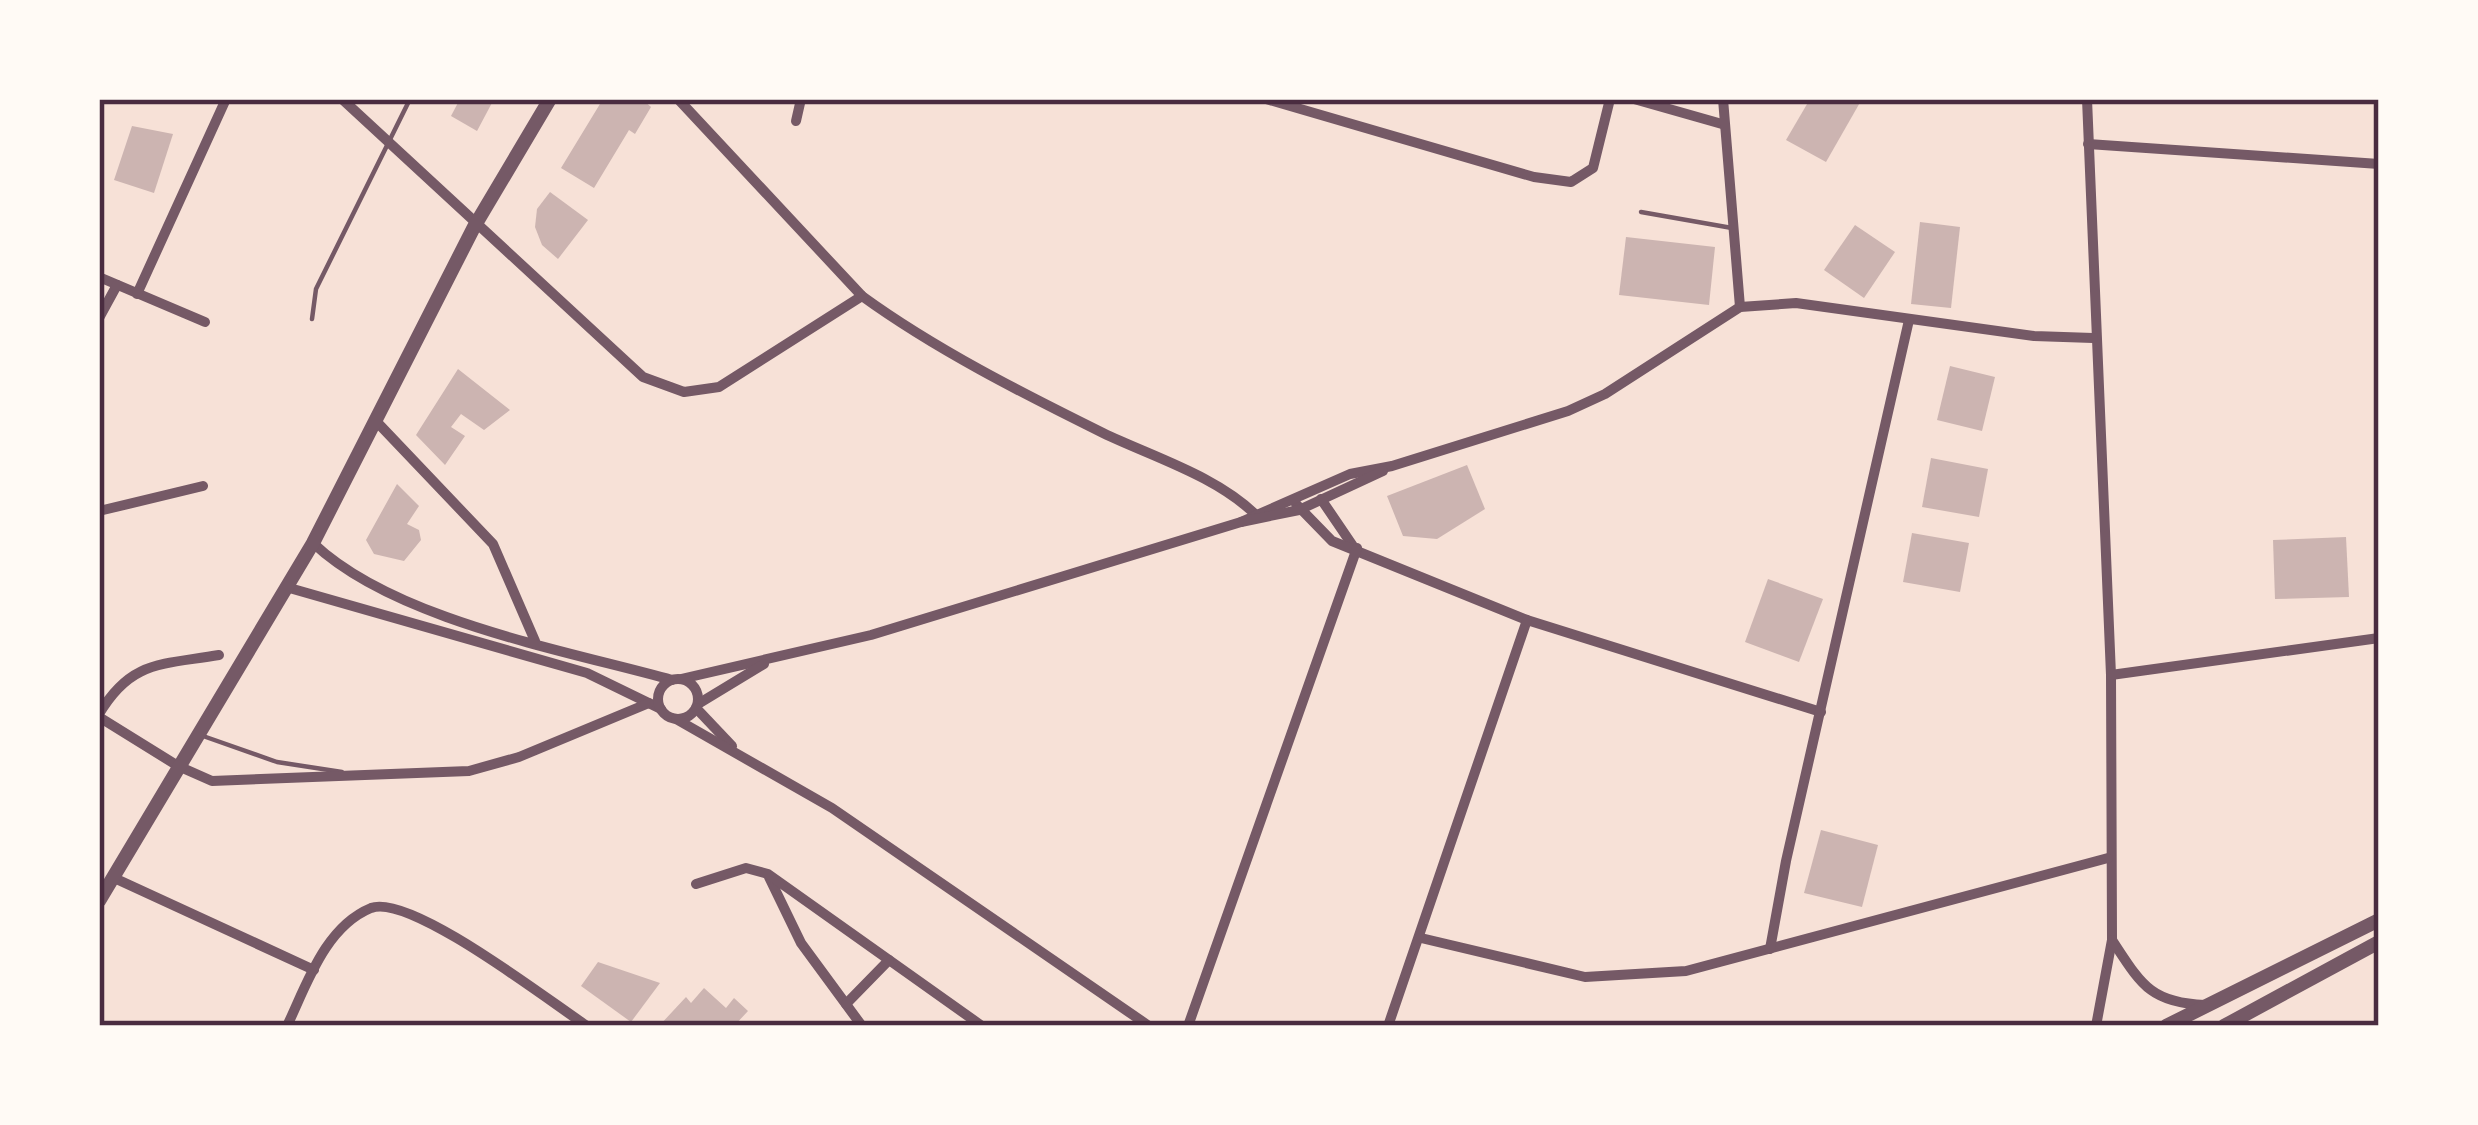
<svg xmlns="http://www.w3.org/2000/svg" width="2478" height="1125" font-family="Roboto,sans-serif">
<style>
.building{fill:#ccb4b1}
.lines{fill:none;stroke-linecap:round;stroke-linejoin:round}
.service{stroke:#755966;stroke-width:4.5}
.minor{stroke:#755966;stroke-width:10}
.tertiary{stroke:#755966;stroke-width:14}
.neatline{fill:none;stroke:#4a2c40;stroke-width:4.5}
</style>
<rect width="100%" height="100%" fill="#f7e1d7"/>
<!-- building -->
<g class="building">
<polygon points="460,99 494,99 477,131 451,116"/>
<polygon points="603,99 642,99 651,107 635,134 629,130 594,188 561,168"/>
<polygon points="1810,99 1862,99 1826,162 1786,140"/>
<polygon points="132,126 173,134 154,193 114,180"/>
<polygon points="550,192 588,220 558,259 542,245 535,227 537,209"/>
<polygon points="1920,222 1960,227 1951,308 1911,304"/>
<polygon points="1855,225 1895,252 1864,298 1824,270"/>
<polygon points="1626,237 1715,247 1709,305 1619,295"/>
<polygon points="1950,366 1995,377 1982,431 1937,420"/>
<polygon points="458,369 510,410 484,430 461,414 451,427 465,436 445,465 416,435"/>
<polygon points="1931,458 1988,469 1979,517 1922,507"/>
<polygon points="1467,465 1485,509 1437,539 1403,536 1387,496"/>
<polygon points="397,484 419,506 407,524 419,530 421,540 404,561 374,554 366,540"/>
<polygon points="1912,533 1969,543 1960,592 1903,582"/>
<polygon points="2346,537 2349,597 2275,599 2273,540"/>
<polygon points="1768,579 1823,599 1799,662 1745,642"/>
<polygon points="1821,830 1878,845 1862,907 1804,893"/>
<polygon points="598,962 660,983 631,1022 581,986"/>
<polygon points="704,988 726,1008 734,998 748,1011 734,1026 659,1026 686,997 691,1003"/>
</g>
<g class="lines">
<!-- service -->
<g class="service">
<polyline points="1641,212 1732,228"/>
<polyline points="312,319 316,289 410,99"/>
<polyline points="203,736 277,762 342,772"/>
</g>
<!-- minor -->
<g class="minor">
<polyline points="342,99 643,377 684,392 719,387 862,296"/>
<path d="M678,99L862,296C935,349 1022,393 1103,433C1153,457 1217,476 1257,516"/>
<polyline points="1266,99 1534,177 1571,182 1593,168 1610,99"/>
<polyline points="1634,99 1722,124"/>
<polyline points="1723,99 1740,307"/>
<polyline points="2087,99 2111,675 2112,940 2096,1026"/>
<polyline points="796,121 801,99"/>
<polyline points="2088,144 2379,164"/>
<polyline points="99,277 205,322"/>
<polyline points="137,294 226,99"/>
<polyline points="99,318 117,285"/>
<polyline points="375,420 493,544 535,641"/>
<polyline points="1321,499 1353,546"/>
<polyline points="1296,504 1332,541 1527,620 1821,712"/>
<polyline points="99,511 203,486"/>
<polyline points="1241,522 1350,474 1392,466 1568,411 1605,394 1740,307 1796,303 2034,336 2093,338"/>
<path d="M313,543C394,620 564,650 672,680"/>
<polyline points="286,587 587,673 661,709"/>
<polyline points="2111,675 2379,638"/>
<polyline points="681,679 871,635 1241,522 1299,510 1383,471"/>
<circle cx="678" cy="699" r="20"/>
<polyline points="698,704 764,664"/>
<polyline points="696,708 732,746"/>
<path d="M99,714C131,660 161,665 219,655"/>
<polyline points="99,717 178,766 212,781 469,771 519,757 649,703"/>
<polyline points="676,719 832,808 1149,1026"/>
<polyline points="112,877 314,970"/>
<polyline points="769,877 801,943 862,1026"/>
<polyline points="696,884 746,868 768,874 982,1026"/>
<polyline points="1421,938 1585,977 1686,971 2108,858"/>
<path d="M2112,940C2141,984 2150,1003 2205,1005"/>
<polyline points="1770,949 1786,861 1909,320"/>
<polyline points="846,1004 889,960"/>
<path d="M287,1026C307,984 325,927 371,908C410,893 549,1001 587,1026"/>
<polyline points="1188,1026 1357,548"/>
<polyline points="1388,1026 1527,620"/>
</g>
<!-- tertiary -->
<g class="tertiary">
<polyline points="99,901 313,543 474,227 550,99"/>
<polyline points="2166,1026 2379,920"/>
<polyline points="2224,1026 2379,942"/>
</g>
</g>
<!-- border -->
<rect width="2478" height="1125" fill="none" stroke="#fffaf5" stroke-width="204"/>
<rect x="102" y="102" width="2274" height="921" class="neatline"/>
</svg>
